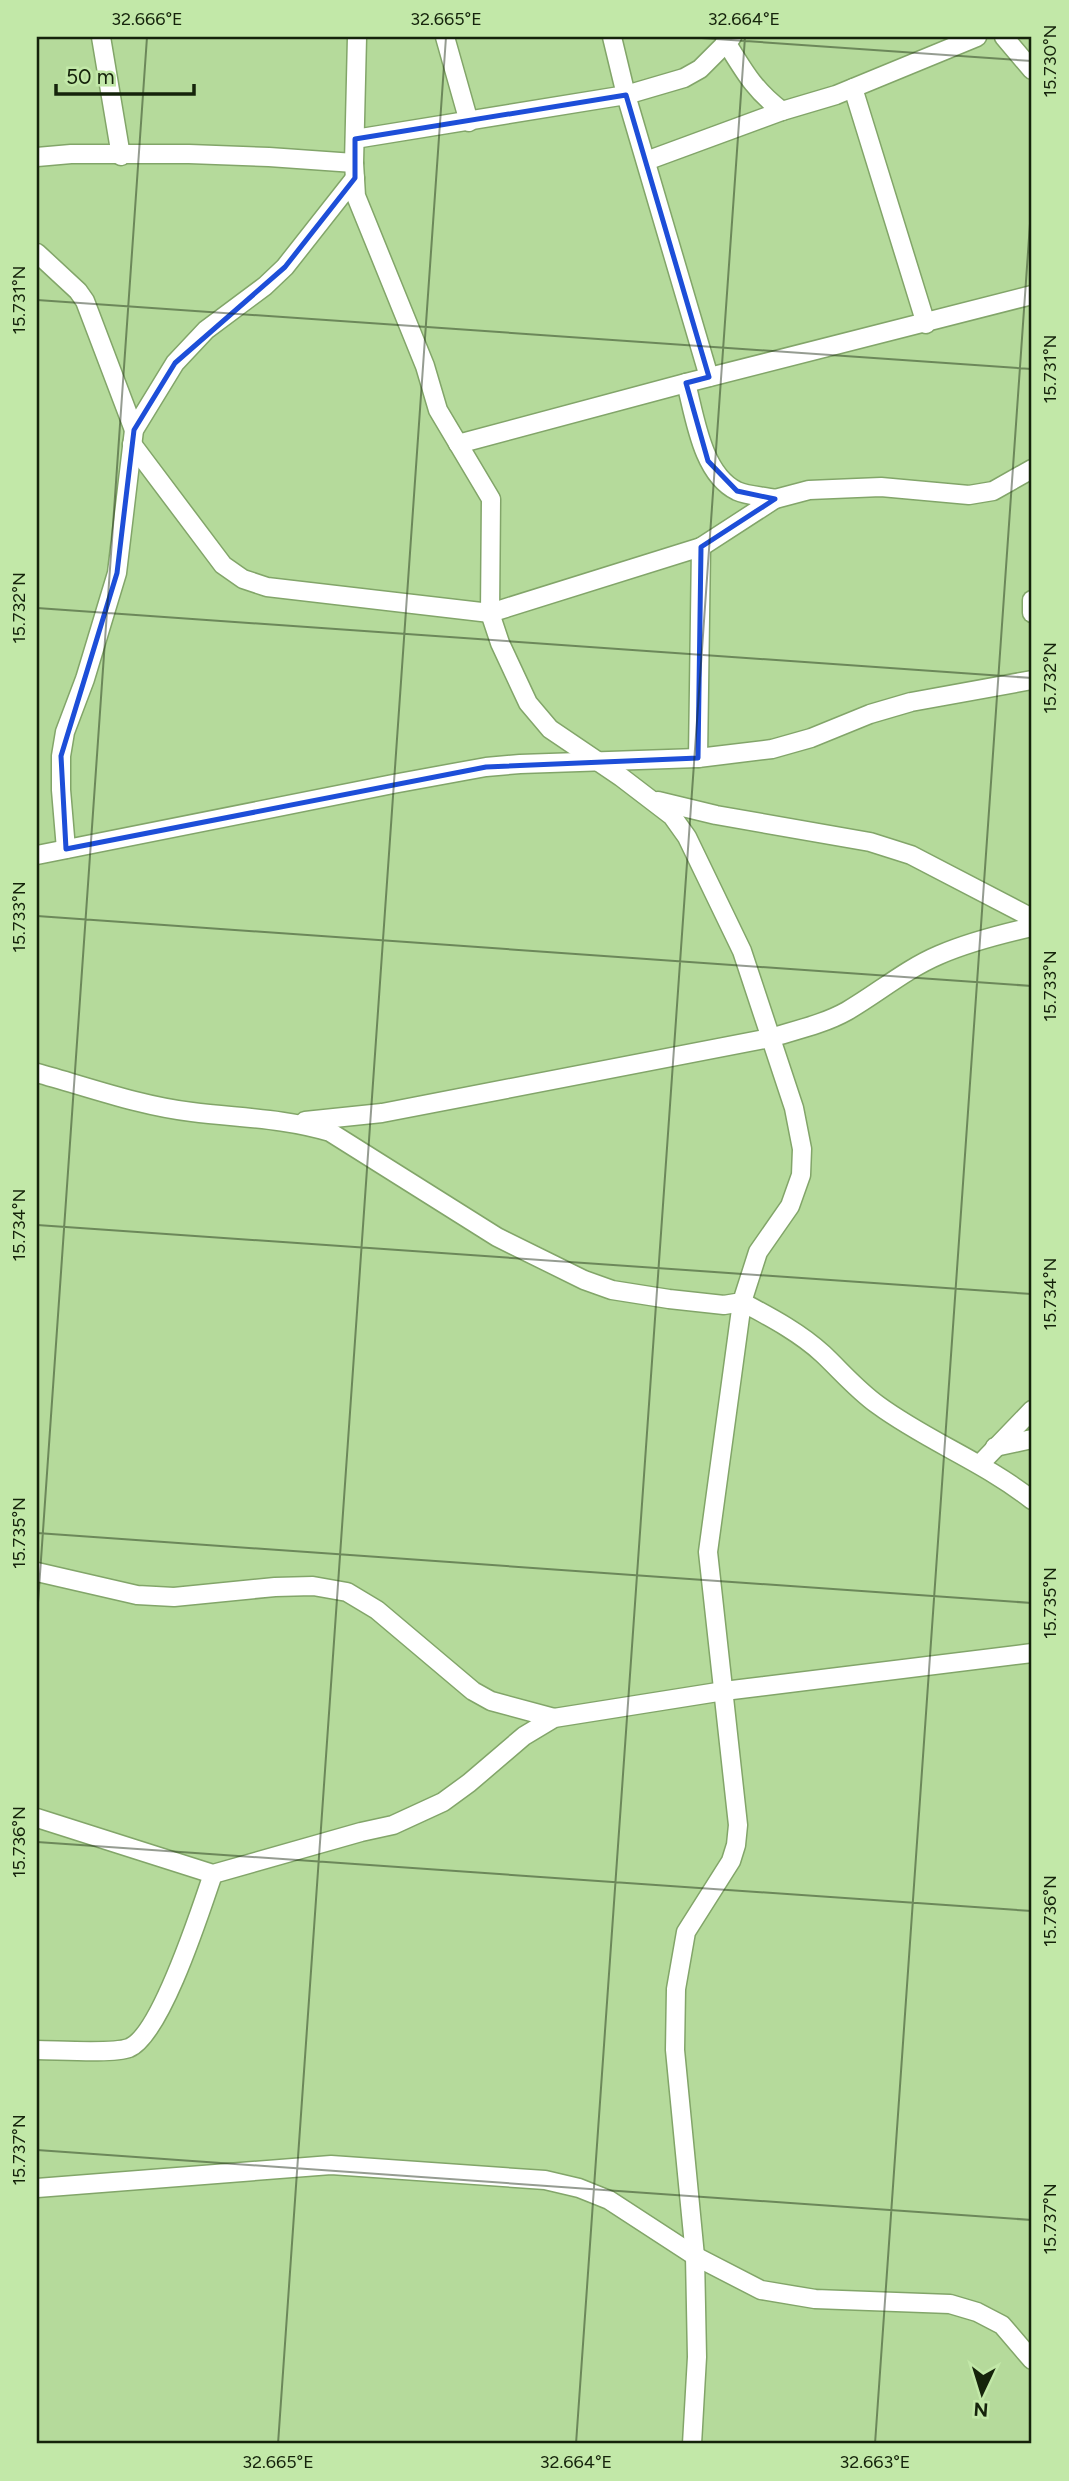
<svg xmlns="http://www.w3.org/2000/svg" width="1069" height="2481" font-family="Figtree,sans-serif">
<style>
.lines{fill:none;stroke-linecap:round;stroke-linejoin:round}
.street-casing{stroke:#82a569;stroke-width:21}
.street{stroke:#fff;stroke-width:18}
.marked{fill:none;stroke:#1d4ed8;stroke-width:5;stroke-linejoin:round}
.ticks{fill:none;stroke:#15230b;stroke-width:2;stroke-opacity:0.45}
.neatline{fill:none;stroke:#15230b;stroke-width:2.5}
.ticks-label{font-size:18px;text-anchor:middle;fill:#15230b}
</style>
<rect width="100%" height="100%" fill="#b5da9b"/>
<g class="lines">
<defs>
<g id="street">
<polyline points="101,37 121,156"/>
<polyline points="445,37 469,122"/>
<polyline points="612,37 626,95 709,377"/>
<path d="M725,37L726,42C744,71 754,90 782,111"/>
<polyline points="1004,37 1032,70"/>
<polyline points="853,88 926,324"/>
<polyline points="355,139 626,95 684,78 700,69 732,37"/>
<polyline points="37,157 71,154 189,154 269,157 354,163"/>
<polyline points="646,161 782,111 836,95 977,37"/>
<polyline points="37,253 78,291 85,301 134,430"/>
<path d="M686,383C695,417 702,474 737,491C748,496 763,496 775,499"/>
<polyline points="132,444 223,565 243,579 267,587 490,613 701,547 698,758"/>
<polyline points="458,444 686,383 1032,295"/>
<polyline points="701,547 775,499 809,490 881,487 969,495 993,491 1032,469"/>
<polyline points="1032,600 1032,613"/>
<polyline points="658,801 716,815 870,842 911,855 1032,918"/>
<polyline points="66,849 61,790 61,756 65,732 85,679 117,573 134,430 175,363 206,330 265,286 285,267 355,178"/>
<polyline points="37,855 393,784 486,767 520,764 698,758 772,749 811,738 870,714 911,702 1032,680"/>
<path d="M37,1073C88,1087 140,1106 192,1112C239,1118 284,1118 330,1132L497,1237L584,1280L612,1290L669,1299L724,1305L742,1302L758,1252L790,1206L801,1175L802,1149L794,1108L742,951L687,837L672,816L621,777L550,729L528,703L500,643L490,613L491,499L438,410L425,366L356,196L354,163L357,37"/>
<path d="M305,1121L382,1113L770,1038C796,1030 824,1024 847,1011C878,993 906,969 939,955C969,942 1001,934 1032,927"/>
<polyline points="995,1447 1032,1439"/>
<polyline points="980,1464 1032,1410"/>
<polyline points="37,1572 137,1595 174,1597 275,1587 313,1586 347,1592 377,1610 473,1691 491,1701 554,1718"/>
<polyline points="37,1818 213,1874 361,1832 393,1825 443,1802 469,1783 524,1736 554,1718 724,1691 1032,1653"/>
<path d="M37,2050C57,2050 113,2054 129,2048C161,2035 201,1909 213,1874"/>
<polyline points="37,2188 331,2165 545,2180 579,2188 609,2200 695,2256 761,2290 815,2299 950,2304 977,2312 1002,2325 1032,2360"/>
<path d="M692,2444L697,2357L695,2256L675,2050L676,1989L686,1932L731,1861L736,1845L738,1825L708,1552L742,1302C770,1317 799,1332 823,1354C841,1371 857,1390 878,1405C927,1441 984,1462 1032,1500"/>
</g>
</defs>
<!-- street casing -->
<use href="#street" class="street-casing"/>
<!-- street -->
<use href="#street" class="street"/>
</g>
<!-- marked area -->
<path class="marked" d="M626,95L709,377L686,383L708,461L737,491L775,499L701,547L698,758L486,767L66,849L61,756L117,573L134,430L175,363L285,267L355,178V139Z"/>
<!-- ticks -->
<path class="ticks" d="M687,37L1032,61M37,300L1032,369M37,608L1032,678M37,916L1032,986M37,1225L1032,1294M37,1533L1032,1603M37,1617L147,37M37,1842L1032,1911M37,2150L1032,2220M278,2444L446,37M576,2444L745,37M875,2444L1032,195"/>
<!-- border -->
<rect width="1069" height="2481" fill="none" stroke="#c2e8a8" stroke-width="77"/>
<!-- north arrow -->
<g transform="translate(982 2393) rotate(184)" stroke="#c2e8a8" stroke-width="5" paint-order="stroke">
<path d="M0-5L12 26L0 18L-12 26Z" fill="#15230b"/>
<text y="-10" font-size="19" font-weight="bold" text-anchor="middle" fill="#15230b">N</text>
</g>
<!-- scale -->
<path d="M56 84v10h138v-10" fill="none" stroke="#15230b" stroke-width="3.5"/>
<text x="66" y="84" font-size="21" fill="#15230b" stroke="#c2e8a8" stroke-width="5" paint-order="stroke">50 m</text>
<rect x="38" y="38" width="992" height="2404" class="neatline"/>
<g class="ticks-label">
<text x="147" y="25">32.666°E</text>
<text x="446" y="25">32.665°E</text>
<text x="744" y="25">32.664°E</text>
<text transform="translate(1050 61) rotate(-90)" y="6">15.730°N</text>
<text transform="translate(19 300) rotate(-90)" y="6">15.731°N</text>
<text transform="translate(1050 369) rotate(-90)" y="6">15.731°N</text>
<text transform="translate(19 608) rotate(-90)" y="6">15.732°N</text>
<text transform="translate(1050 678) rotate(-90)" y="6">15.732°N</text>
<text transform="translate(19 917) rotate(-90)" y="6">15.733°N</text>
<text transform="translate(1050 986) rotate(-90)" y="6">15.733°N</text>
<text transform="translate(19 1225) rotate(-90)" y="6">15.734°N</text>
<text transform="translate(1050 1294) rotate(-90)" y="6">15.734°N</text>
<text transform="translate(19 1533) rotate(-90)" y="6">15.735°N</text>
<text transform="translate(1050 1603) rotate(-90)" y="6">15.735°N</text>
<text transform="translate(19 1842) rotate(-90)" y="6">15.736°N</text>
<text transform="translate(1050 1911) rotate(-90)" y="6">15.736°N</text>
<text transform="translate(19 2150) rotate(-90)" y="6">15.737°N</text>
<text transform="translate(1050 2219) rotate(-90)" y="6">15.737°N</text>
<text x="278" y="2468">32.665°E</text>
<text x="576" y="2468">32.664°E</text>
<text x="875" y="2468">32.663°E</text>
</g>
</svg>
